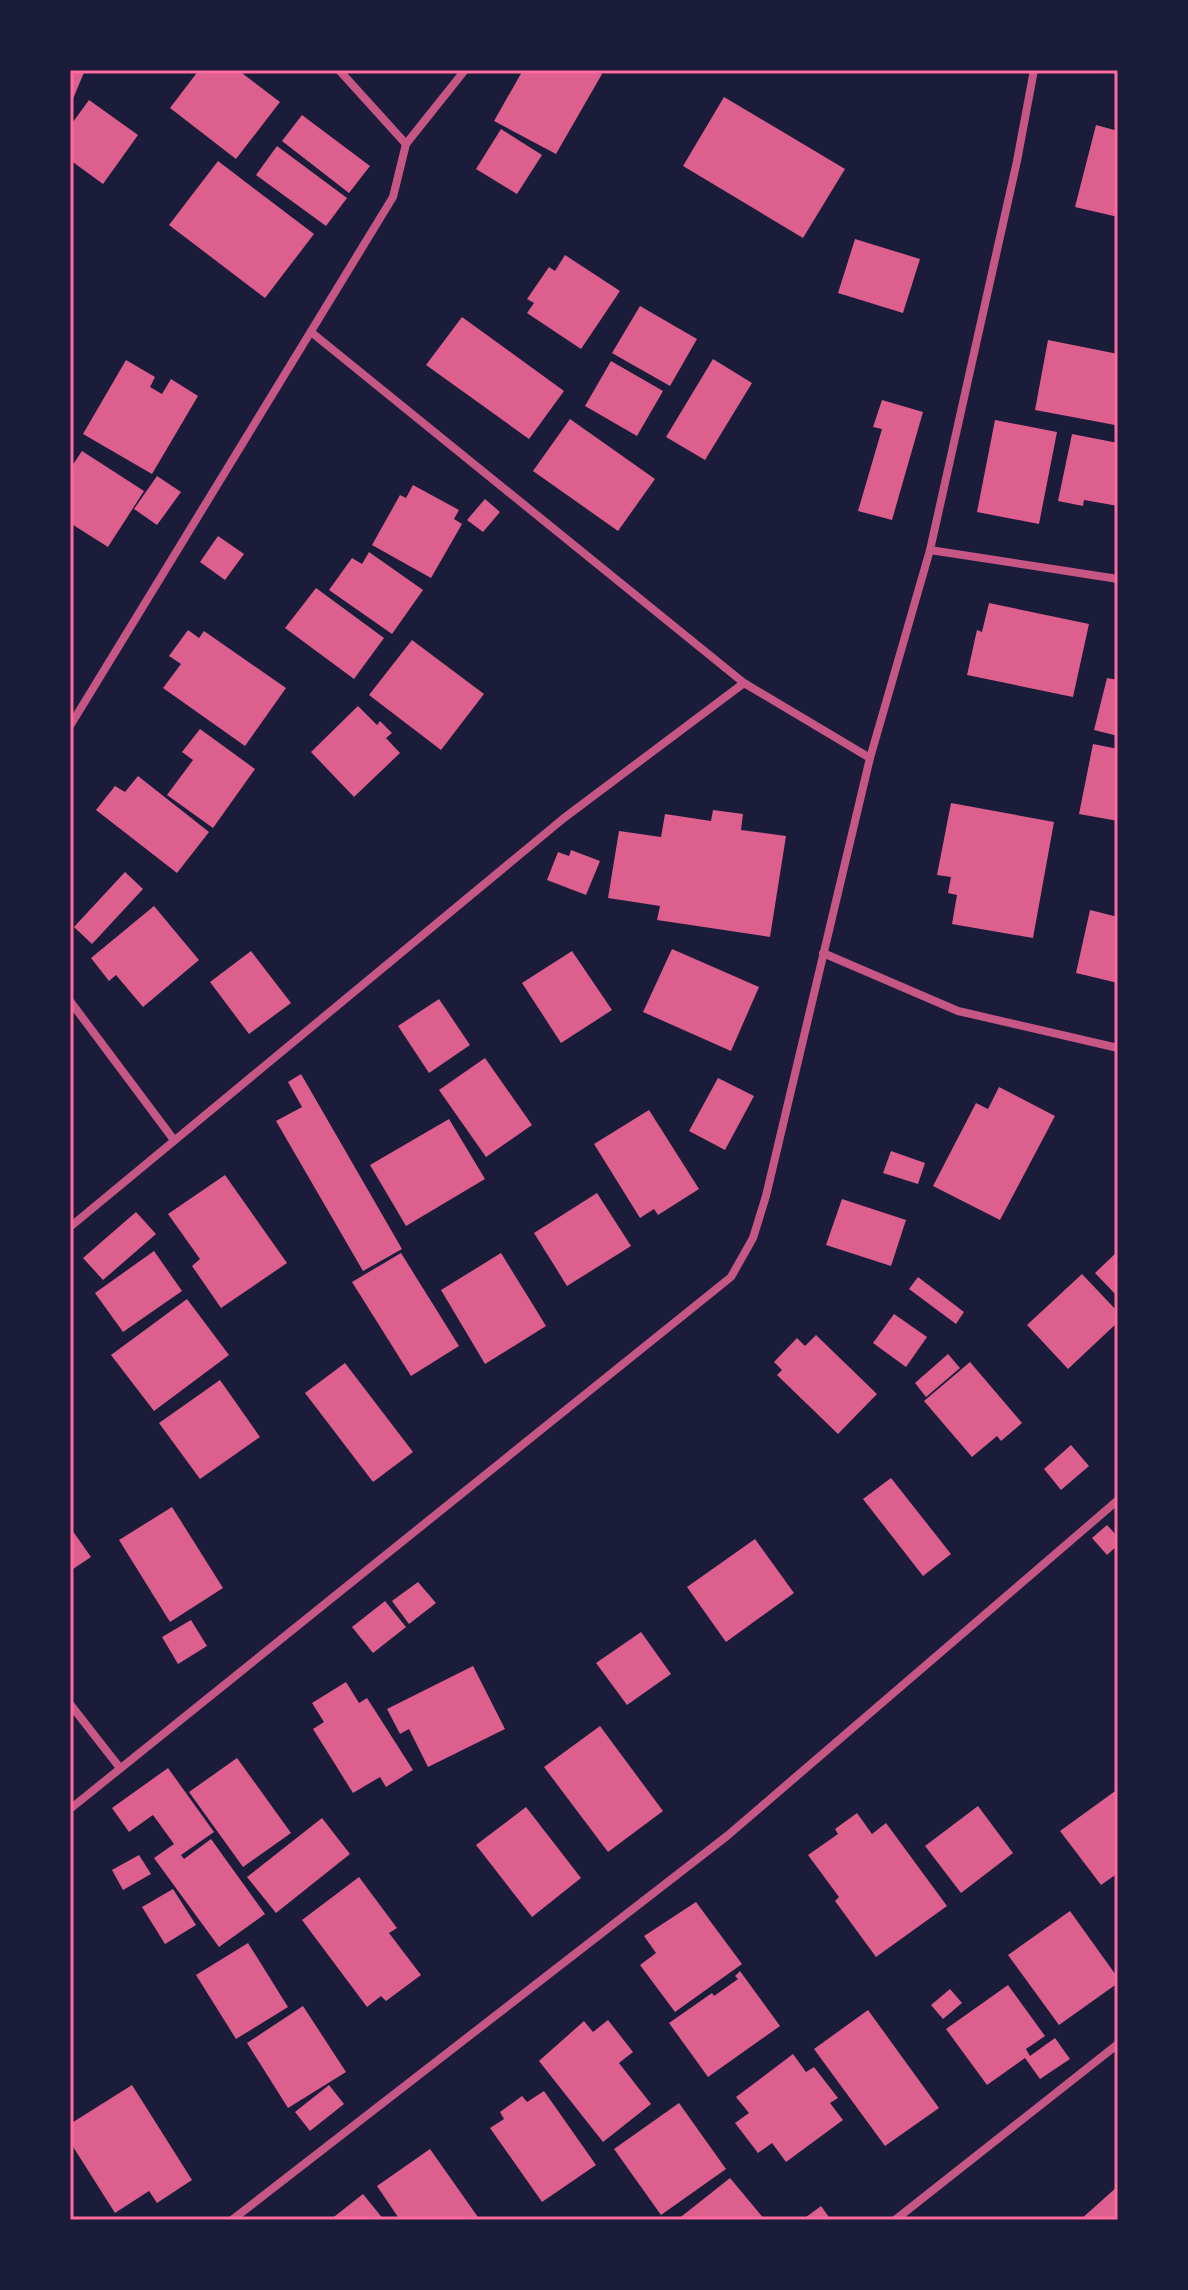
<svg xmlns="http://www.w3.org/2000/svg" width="1188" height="2290" font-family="Inter,sans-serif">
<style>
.building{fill:#dd5f8e}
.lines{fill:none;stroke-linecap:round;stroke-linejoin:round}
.minor{stroke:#c65784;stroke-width:8}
.neatline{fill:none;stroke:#ff6b9d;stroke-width:3}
</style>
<rect width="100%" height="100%" fill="#1b1b3a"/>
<!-- building -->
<g class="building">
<polygon points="70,70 85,70 70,106"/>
<polygon points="199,70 238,70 280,102 236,159 170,108"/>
<polygon points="523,70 596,70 602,74 556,154 494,121"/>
<polygon points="724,97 845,169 803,238 683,166"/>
<polygon points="89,100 138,135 103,184 70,160 70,126"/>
<polygon points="302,115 370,166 349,193 282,141"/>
<polygon points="1096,125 1118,131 1118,217 1075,207"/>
<polygon points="501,129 542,155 517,194 476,169"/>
<polygon points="277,146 347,198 326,226 256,175"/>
<polygon points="218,161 314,234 265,298 169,225"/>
<polygon points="855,239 920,259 903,313 838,293"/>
<polygon points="565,255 620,291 581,349 527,313 534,303 527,299 549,267 555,271"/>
<polygon points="640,306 697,339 670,386 612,353"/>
<polygon points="462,317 564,391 529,439 426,365"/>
<polygon points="1048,340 1118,354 1118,411 1115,425 1035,410"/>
<polygon points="713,359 752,383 705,460 666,437"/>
<polygon points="126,360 155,377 150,387 162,394 171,379 198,396 152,474 83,434"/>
<polygon points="611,361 663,391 637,436 585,406"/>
<polygon points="882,400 923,412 892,520 858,511 882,429 873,427"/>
<polygon points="570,419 655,479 618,531 533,471"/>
<polygon points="995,420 1057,432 1039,524 977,512"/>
<polygon points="1072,434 1118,443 1118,506 1084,500 1083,506 1058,501"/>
<polygon points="82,451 144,491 108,547 70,523 70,469"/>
<polygon points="157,476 181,492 157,525 134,509"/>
<polygon points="413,485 459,510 454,519 462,524 431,578 372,545 400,495 406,498"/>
<polygon points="485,499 500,512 483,532 467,520"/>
<polygon points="218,536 244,554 225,580 200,562"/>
<polygon points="369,552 423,590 392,634 329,590 352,558 362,564"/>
<polygon points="316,588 384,638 354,679 285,628"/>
<polygon points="989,603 1089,624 1073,697 967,675 977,630 982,632"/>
<polygon points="188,630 199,638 204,631 286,688 245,746 163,688 181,664 169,656"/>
<polygon points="412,640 484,694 441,750 369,695"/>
<polygon points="1107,678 1118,680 1118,736 1094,730"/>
<polygon points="358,706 377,725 380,721 392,733 386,738 400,753 354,797 311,752"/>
<polygon points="200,729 255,769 213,828 167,795 193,760 182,752"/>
<polygon points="1093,744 1118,749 1118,821 1079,814"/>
<polygon points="138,776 209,832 177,873 96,810 115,786 125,792"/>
<polygon points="951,803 1054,822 1033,938 952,924 957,895 948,893 951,877 937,875"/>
<polygon points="713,810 743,814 741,830 786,836 770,937 657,920 660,906 608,898 619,831 661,837 665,814 711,821"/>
<polygon points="571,850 600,861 586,895 547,880 558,852 569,856"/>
<polygon points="125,872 143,889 92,944 74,927"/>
<polygon points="154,906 199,960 143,1007 116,975 109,981 91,958"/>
<polygon points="1090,910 1118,917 1118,983 1076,973"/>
<polygon points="672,949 759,987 731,1051 643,1012"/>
<polygon points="251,951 291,1003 249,1034 210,982"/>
<polygon points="572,951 612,1010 561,1043 522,983"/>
<polygon points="439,999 470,1045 429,1073 398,1026"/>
<polygon points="485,1058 532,1125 486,1157 439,1090"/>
<polygon points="301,1074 402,1249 363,1271 276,1121 302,1107 288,1082"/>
<polygon points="718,1078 754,1096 725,1150 689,1131"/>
<polygon points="999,1087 1055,1116 1000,1220 933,1186 976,1103 988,1109"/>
<polygon points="649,1110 699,1189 658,1215 654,1209 640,1218 594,1144"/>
<polygon points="449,1119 485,1179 406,1226 370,1165"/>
<polygon points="891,1151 925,1163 918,1184 883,1173"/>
<polygon points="225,1175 287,1263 221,1308 192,1266 200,1259 168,1214"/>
<polygon points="597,1193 631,1246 567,1286 534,1233"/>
<polygon points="842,1199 906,1220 891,1266 826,1245"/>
<polygon points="136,1212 156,1234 103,1280 83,1258"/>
<polygon points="154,1251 182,1291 123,1332 95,1293"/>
<polygon points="1118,1251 1118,1297 1095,1273"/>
<polygon points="401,1253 459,1346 411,1376 352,1282"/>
<polygon points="501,1253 546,1326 485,1364 441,1290"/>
<polygon points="1082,1274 1118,1312 1118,1322 1068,1369 1027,1325"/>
<polygon points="918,1277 964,1312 956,1324 909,1289"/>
<polygon points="187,1299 229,1355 154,1411 111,1355"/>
<polygon points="894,1314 927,1337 906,1367 873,1343"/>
<polygon points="816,1335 877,1394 838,1434 777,1375 782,1370 774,1362 797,1338 805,1346"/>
<polygon points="948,1354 960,1368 926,1397 915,1383"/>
<polygon points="970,1362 1022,1423 1001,1441 997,1436 972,1457 924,1401"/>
<polygon points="345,1363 413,1452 373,1482 305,1393"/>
<polygon points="220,1380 260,1437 200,1479 159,1423"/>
<polygon points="1071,1445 1089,1466 1061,1490 1044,1469"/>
<polygon points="891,1478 951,1554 923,1576 863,1499"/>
<polygon points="172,1507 223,1588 170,1622 119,1540"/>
<polygon points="1107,1525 1118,1537 1118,1545 1107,1555 1092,1538"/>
<polygon points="70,1527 91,1557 70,1571"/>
<polygon points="755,1539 794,1593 726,1642 687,1587"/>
<polygon points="418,1582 436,1603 409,1624 392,1601"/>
<polygon points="385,1601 406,1627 373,1653 352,1627"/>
<polygon points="191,1620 207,1646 178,1664 162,1637"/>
<polygon points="641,1632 671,1674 627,1705 596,1663"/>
<polygon points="473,1666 505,1729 428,1767 409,1729 400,1734 387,1709"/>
<polygon points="346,1682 359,1703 367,1698 413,1770 386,1787 380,1777 353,1793 313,1729 324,1722 312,1703"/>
<polygon points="600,1726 663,1811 608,1852 544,1767"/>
<polygon points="237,1758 291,1833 243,1867 189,1792"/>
<polygon points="168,1768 214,1832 181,1855 184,1859 211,1839 265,1914 219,1947 154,1858 174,1844 153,1815 129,1832 112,1808"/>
<polygon points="1118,1789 1118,1873 1101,1885 1060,1831"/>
<polygon points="978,1806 1013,1853 961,1893 925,1846"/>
<polygon points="526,1807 581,1878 532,1917 476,1845"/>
<polygon points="857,1813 872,1834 886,1823 947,1906 876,1957 835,1901 839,1897 808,1855 838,1834 835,1829"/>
<polygon points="322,1818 350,1854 276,1913 247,1877"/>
<polygon points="139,1855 151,1874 123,1890 112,1870"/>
<polygon points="359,1877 397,1928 389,1933 421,1975 386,2001 381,1996 367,2007 302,1920"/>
<polygon points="173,1889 196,1925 165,1944 142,1907"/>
<polygon points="696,1902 742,1964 675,2012 640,1965 656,1953 644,1936"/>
<polygon points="1070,1911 1118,1978 1118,1983 1059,2025 1008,1955"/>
<polygon points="248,1943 288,2007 236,2039 196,1975"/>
<polygon points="740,1971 780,2026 708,2077 669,2023 712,1993 714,1996 738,1979 735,1976"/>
<polygon points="1008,1985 1045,2036 1026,2049 1030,2056 1055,2038 1070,2059 1040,2079 1025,2058 987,2085 946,2029"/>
<polygon points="950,1989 962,2003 943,2019 931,2005"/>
<polygon points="303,2006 346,2072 288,2108 247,2043"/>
<polygon points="868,2010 939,2108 885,2146 814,2049"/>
<polygon points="608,2020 633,2052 619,2063 651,2104 603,2142 539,2061 584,2021 593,2032"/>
<polygon points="793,2054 806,2072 814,2067 838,2098 830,2103 843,2120 786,2162 772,2143 758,2153 735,2123 749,2113 736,2097"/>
<polygon points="132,2085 192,2180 157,2203 149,2191 115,2213 70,2142 70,2124"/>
<polygon points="329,2085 344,2104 310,2131 295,2112"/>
<polygon points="544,2091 596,2165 542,2202 490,2128 504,2119 500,2112 522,2096 527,2102"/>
<polygon points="679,2103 726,2169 661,2215 614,2149"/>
<polygon points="430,2149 480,2220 400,2220 377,2186"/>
<polygon points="730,2178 765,2220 677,2220"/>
<polygon points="1118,2186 1118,2220 1080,2220"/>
<polygon points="363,2194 384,2220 330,2220"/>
<polygon points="821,2206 831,2220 802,2220"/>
</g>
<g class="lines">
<!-- minor -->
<g class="minor">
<polyline points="339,70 406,144"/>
<polyline points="311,332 744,683 870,758"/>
<polyline points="930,550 1118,579"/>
<polyline points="70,726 393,197 406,144 465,70"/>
<polyline points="823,953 958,1011 1118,1048"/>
<polyline points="70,1001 174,1140"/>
<polyline points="70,1227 564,818 744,683"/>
<polyline points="70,1704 120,1768"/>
<polyline points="70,1809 731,1277 753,1238 766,1196 870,758 930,550 1017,161 1034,70"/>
<polyline points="232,2220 727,1836 1118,1500"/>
<polyline points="895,2220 1118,2044"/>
</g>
</g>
<!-- border -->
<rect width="1188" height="2290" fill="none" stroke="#1b1b3a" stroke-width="144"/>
<rect x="72" y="72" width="1044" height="2146" class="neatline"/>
</svg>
